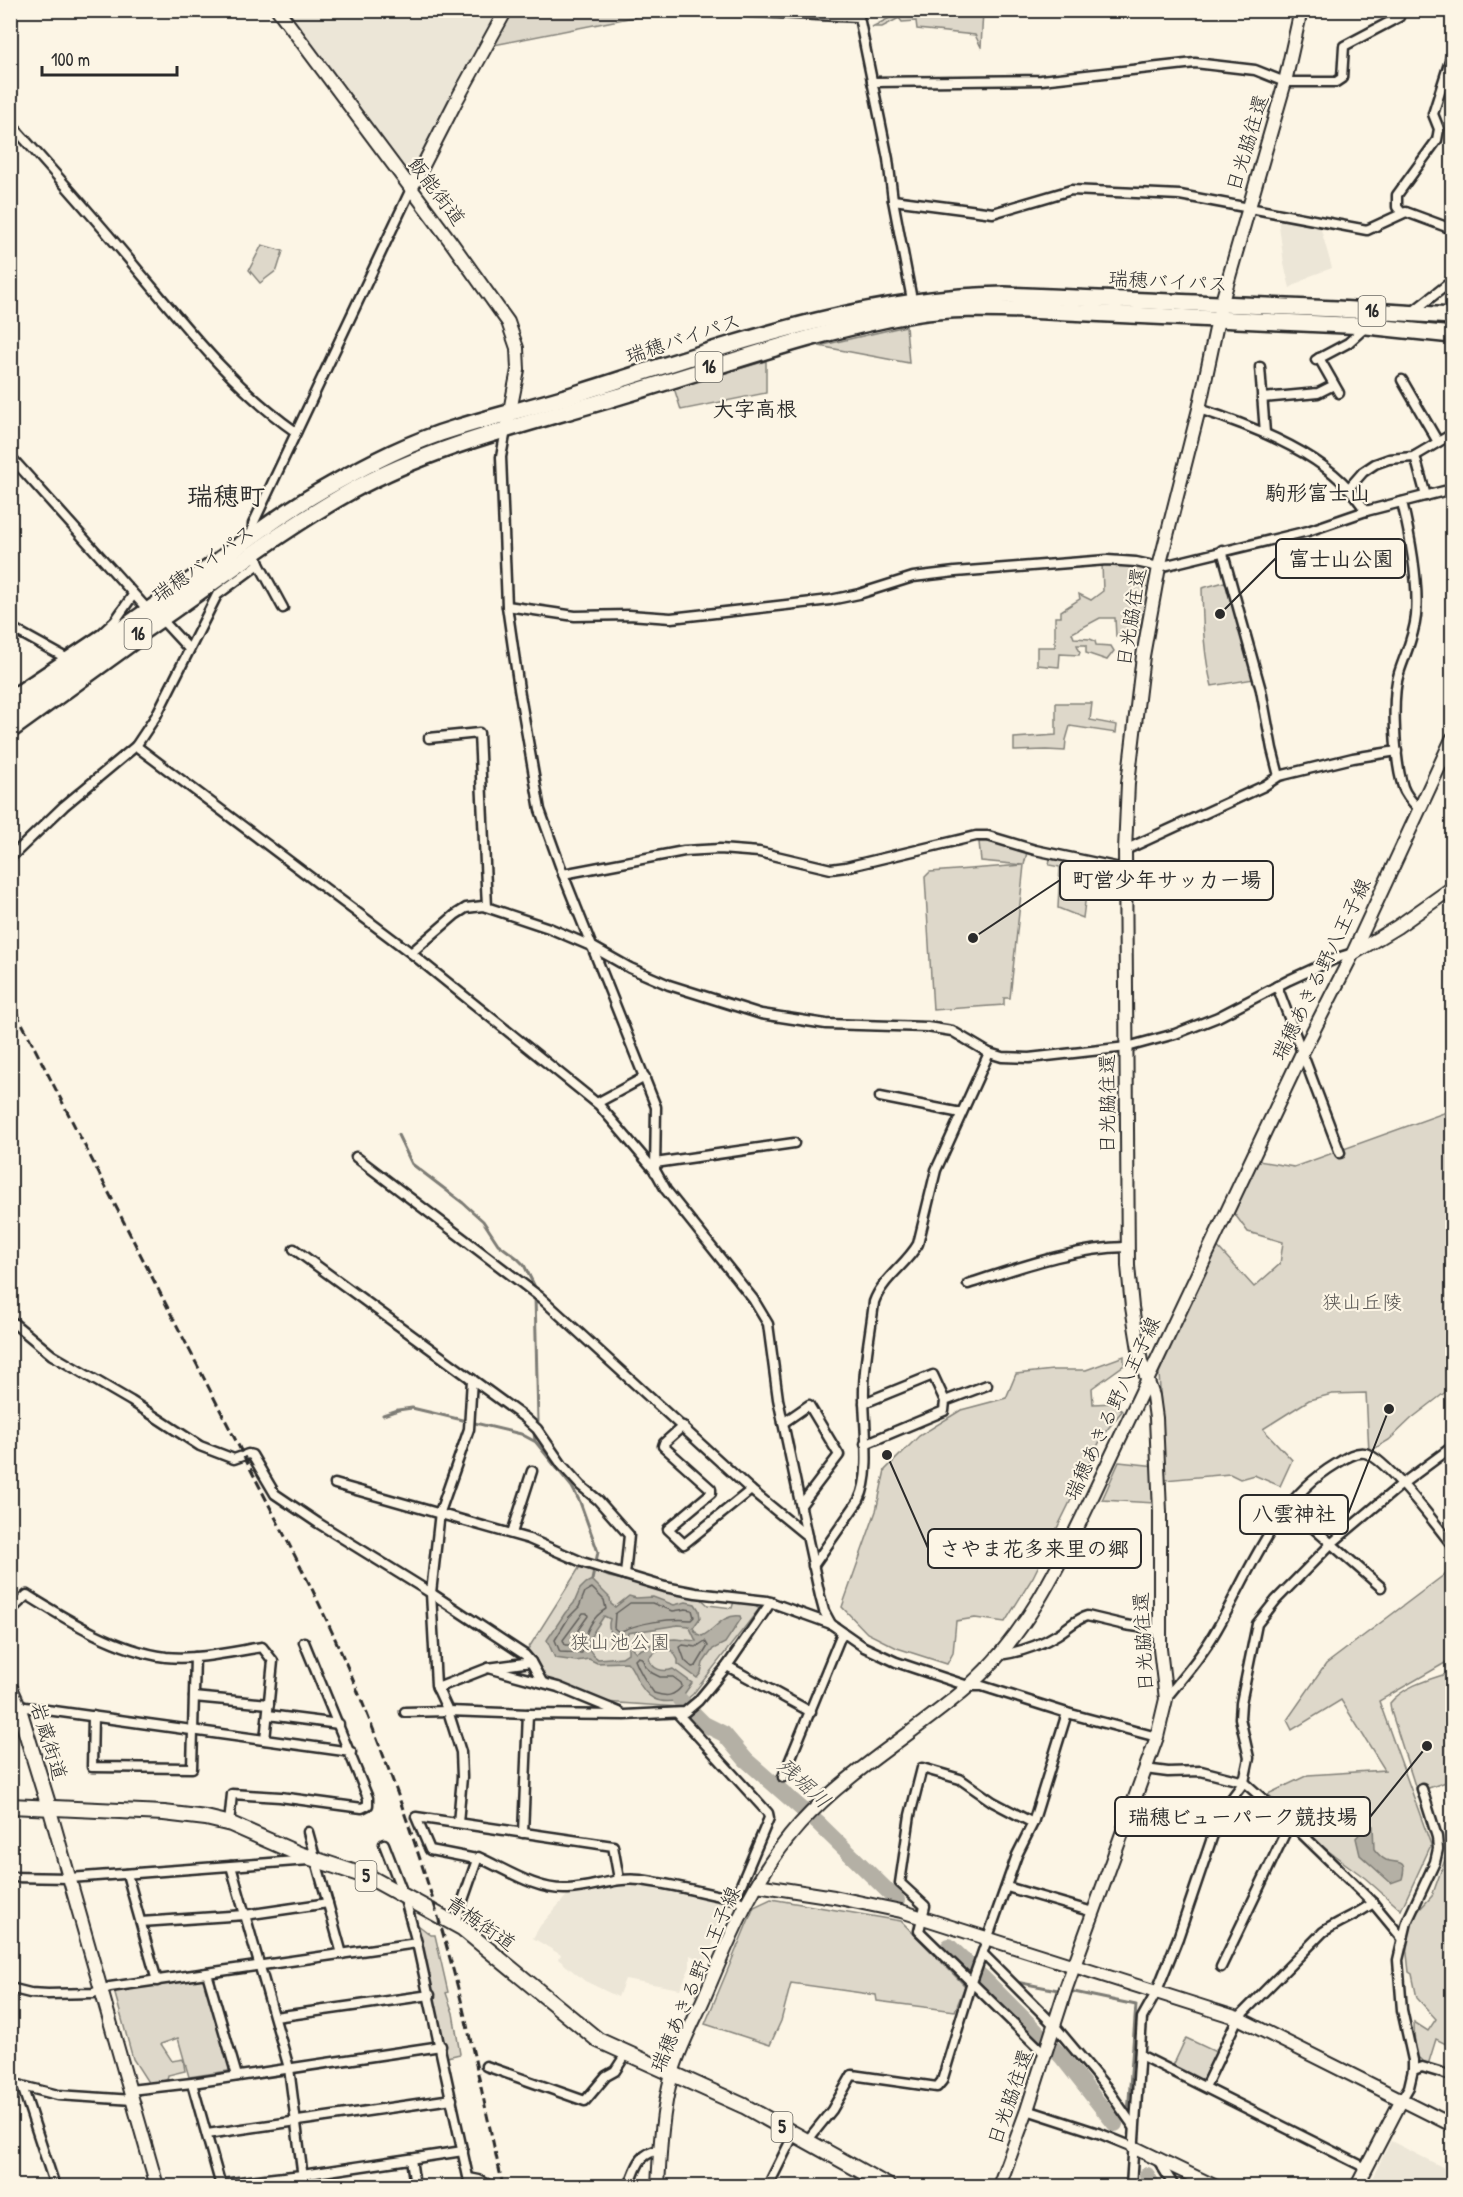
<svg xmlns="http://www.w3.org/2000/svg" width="1463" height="2197" font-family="'Patrick Hand','Klee One',sans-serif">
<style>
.built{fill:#ece6d7}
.green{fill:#ded8ca;stroke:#84827a;stroke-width:1.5}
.water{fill:#b4b0a5;stroke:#7d7b74;stroke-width:1.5;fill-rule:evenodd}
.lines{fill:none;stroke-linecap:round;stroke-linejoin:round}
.shore{stroke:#62605c;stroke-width:1.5}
.stream{stroke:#7d7b74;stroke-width:3}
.river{stroke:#b4b0a5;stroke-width:16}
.street-casing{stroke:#2b2b2b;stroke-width:13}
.secondary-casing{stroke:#2b2b2b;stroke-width:16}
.primary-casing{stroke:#2b2b2b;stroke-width:18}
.highway-casing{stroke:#2b2b2b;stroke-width:20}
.street{stroke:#fcf5e5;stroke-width:8}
.secondary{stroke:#fcf5e5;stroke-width:12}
.primary{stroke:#fcf5e5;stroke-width:14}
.highway{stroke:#fcf5e5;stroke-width:15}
.rail{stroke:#2b2b2b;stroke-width:3;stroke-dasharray:9 4.5;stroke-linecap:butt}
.labels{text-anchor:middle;stroke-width:4.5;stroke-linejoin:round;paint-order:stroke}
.shield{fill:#fcf5e5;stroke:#6a6863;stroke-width:1.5}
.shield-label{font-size:18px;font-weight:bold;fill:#2b2b2b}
.street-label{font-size:20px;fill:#2b2b2b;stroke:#fcf5e5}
.park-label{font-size:20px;fill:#585653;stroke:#fcf5e5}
.neighbourhood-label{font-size:21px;font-weight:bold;fill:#2b2b2b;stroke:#fcf5e5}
.water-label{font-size:21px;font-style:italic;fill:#545350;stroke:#fcf5e5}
.district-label{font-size:26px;font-weight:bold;fill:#2b2b2b;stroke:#fcf5e5}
.leader{fill:none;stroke:#2b2b2b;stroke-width:2}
.callout-dot{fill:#2b2b2b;stroke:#fcf5e5;stroke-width:2}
.callout{fill:#fcf5e5;stroke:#2b2b2b;stroke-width:2}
.callout-label{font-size:21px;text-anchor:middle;font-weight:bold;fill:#2b2b2b}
</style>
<rect width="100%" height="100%" fill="#fcf5e5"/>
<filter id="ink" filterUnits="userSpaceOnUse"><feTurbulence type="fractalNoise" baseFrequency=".0167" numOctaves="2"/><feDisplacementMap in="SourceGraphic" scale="12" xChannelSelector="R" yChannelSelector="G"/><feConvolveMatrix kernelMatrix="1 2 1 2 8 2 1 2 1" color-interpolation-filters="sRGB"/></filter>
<g filter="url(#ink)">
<!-- built -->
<g class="built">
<polygon points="288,11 500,11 413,177"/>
<polygon points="1278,217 1320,226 1332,268 1310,276 1290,288 1284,264"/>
<polygon points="617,1883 640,1883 729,1902 728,1912 705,1963 690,1955 690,1967 680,1989 625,1979 618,1997 585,1981 558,1959 561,1955 533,1938 540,1926 570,1892"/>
<polygon points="1391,2141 1452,2172 1452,2178 1448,2186 1368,2186"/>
</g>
<!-- green -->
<g class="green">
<polygon points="626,10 648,12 649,14 494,45 513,11"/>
<polygon points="903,11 983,11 981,47 975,35 917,29 916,21 902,22 899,18 882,27 872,27"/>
<polygon points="262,245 283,251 277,270 260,283 249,270"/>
<polygon points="906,326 909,363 819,346"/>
<polygon points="766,361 766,393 681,410 674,388"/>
<polygon points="1123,563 1148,567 1152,571 1141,630 1130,628 1126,635 1116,636 1115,618 1100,618 1072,633 1074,638 1090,639 1095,641 1096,645 1111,646 1114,651 1107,660 1086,653 1086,645 1077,645 1080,652 1079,655 1060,654 1059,667 1037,665 1037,647 1055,647 1055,617 1061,617 1061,611 1080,599 1079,594 1091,600 1103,591 1102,564"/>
<path d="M1228,581L1254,679L1212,686C1203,653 1203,621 1202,588Z"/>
<polygon points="1056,703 1092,703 1090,720 1117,725 1116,733 1070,726 1066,740 1065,751 1046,750 1014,751 1014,738 1056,735"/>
<polygon points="979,842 993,842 1027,852 1024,865 1010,998 1004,998 1004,1005 933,1010 925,877 930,872 1023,865 981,861"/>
<polygon points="1050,859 1084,865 1083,877 1088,878 1083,918 1058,908 1060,867 1049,865"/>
<polygon points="1452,1110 1452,1387 1412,1418 1389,1440 1369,1452 1366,1393 1332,1394 1309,1400 1263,1429 1292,1460 1280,1486 1254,1475 1240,1479 1230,1474 1165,1480 1159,1373 1215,1244 1254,1287 1280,1264 1283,1242 1248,1232 1230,1208 1253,1160 1294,1167"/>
<polygon points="1124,1356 1124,1365 1092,1388 1093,1404 1114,1403 1122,1411 1103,1435 1033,1577 1005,1622 975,1618 956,1621 953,1653 947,1664 897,1648 867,1633 842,1607 876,1511 885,1470 919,1436 961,1410 1006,1398 1016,1374 1053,1370 1086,1370"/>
<polygon points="1119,1462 1156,1466 1155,1503 1102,1500"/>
<polygon points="581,1565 609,1577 698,1596 708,1605 732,1608 734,1601 754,1603 759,1609 693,1694 678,1707 604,1702 542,1677 528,1649"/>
<polygon points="1452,1569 1452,1659 1379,1701 1431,1845 1401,1910 1365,1878 1323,1847 1268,1794 1308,1775 1385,1770 1341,1700 1292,1730 1287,1720 1326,1664"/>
<path d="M1452,1672V1780L1417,1792L1391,1711L1390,1703C1405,1685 1431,1679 1452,1672Z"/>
<polygon points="1452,1856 1452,2047 1436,2039 1428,2065 1415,2055 1414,2022 1428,2031 1436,2019 1417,1998 1412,1974 1409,1972 1404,1926 1432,1896 1446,1857"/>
<polygon points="771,1899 901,1921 965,1986 955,2011 877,2001 876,1995 791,1983 781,2021 770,2045 705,2024 754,1907"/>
<polygon points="418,1925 431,1935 435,1935 448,1992 446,1993 453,2013 460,2054 447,2057"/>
<polygon points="201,1979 206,1981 230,2068 228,2071 189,2077 178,2038 161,2044 172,2061 183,2059 185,2071 168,2075 167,2080 149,2084 133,2059 115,1994 117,1990"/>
<polygon points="1186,2038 1216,2052 1201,2082 1172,2068"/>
</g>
<!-- water -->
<g class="water">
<path d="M592,1580L610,1598L611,1604L615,1607L629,1596L636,1598L653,1597L674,1605L686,1602L695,1604L699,1610L700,1618L693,1628L697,1634L702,1636C716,1629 722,1614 740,1616L741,1619L725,1643L713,1649L703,1663L701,1673L697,1678L678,1664V1660L673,1651C662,1647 657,1649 649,1658C651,1669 663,1673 673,1669L692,1683L680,1700C658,1705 647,1699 637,1679C634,1673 632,1667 627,1662L597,1663L589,1659L576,1661L555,1658L547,1640L565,1613L574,1603L580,1589L586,1583ZM604,1616L610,1619C605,1634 618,1638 628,1648V1653L622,1657L598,1659C578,1646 595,1631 604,1616ZM678,1625L689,1626L696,1641L675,1639L660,1640L636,1652L626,1641L628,1633Z"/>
<path d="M1369,1823L1373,1826L1374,1849C1377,1853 1382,1858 1386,1860C1398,1864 1408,1858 1402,1879L1391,1883L1360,1855L1356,1838Z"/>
</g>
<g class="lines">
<!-- shore -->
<g class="shore">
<path d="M592,1588L604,1600L606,1609C590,1618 584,1637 582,1653L560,1652L555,1640L569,1617L579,1607L585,1592Z"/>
<path d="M630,1603H652L673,1611L686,1609L692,1610L694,1617L691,1620C668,1618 639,1623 619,1632L614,1628L615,1614Z"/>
<polygon points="583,1613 587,1613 588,1616 578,1630 575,1645 565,1645 563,1640"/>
<polygon points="705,1641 708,1646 696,1666 692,1667 685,1661 680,1647 683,1645 696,1647"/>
<path d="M638,1657L642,1658L645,1666L652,1673L660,1677H673L681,1683L682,1686C674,1697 666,1697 654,1693C646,1682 640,1673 635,1660Z"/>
</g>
<!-- stream -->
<g class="stream">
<polyline points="398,1135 412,1164 463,1203 483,1221 498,1244 517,1258 524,1265 534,1285 535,1289"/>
<polyline points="535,1296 538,1421 534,1432 535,1441 572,1487 580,1502 598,1552 592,1580"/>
<polyline points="383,1415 398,1410 412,1408 521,1434 534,1441"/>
<polyline points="1016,1982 1058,1990"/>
<polyline points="1074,1992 1136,2005 1128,2113"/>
<polyline points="1115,2124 1124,2118"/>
</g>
<!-- river -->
<g class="river">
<polyline points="680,1700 704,1724 724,1734 746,1760 819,1824 897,1900"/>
<polyline points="949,1946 982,1977 1061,2056 1115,2124"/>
<polyline points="1147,2175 1153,2186"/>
</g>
<defs>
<g id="street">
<polyline points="710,10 859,17 888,159 893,200 913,305"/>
<polyline points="872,82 1041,80 1195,63 1255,70 1285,82 1336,82 1342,78 1344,46 1399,17"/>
<path d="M10,123C53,171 96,219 137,269C186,327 233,388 296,432"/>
<polyline points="893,200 993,213 1071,190 1180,195 1367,230 1406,212 1452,229"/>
<polyline points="1402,213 1397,207 1397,195 1437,140 1439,129 1433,114 1452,54"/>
<polyline points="1411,313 1452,281"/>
<polyline points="1319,358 1339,393"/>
<polyline points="1316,360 1348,343 1367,326"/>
<polyline points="1260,367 1265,433"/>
<polyline points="1402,380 1438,442"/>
<polyline points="1262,398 1318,393 1334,385"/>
<path d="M1199,409C1246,424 1316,451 1349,489C1355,496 1361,504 1366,511"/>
<polyline points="506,430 501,457 507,606 519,689 540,810 563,874 656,1107 655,1172"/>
<polyline points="10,456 148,610"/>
<polyline points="1415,456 1426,496"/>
<polyline points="1349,488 1363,472 1375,464 1389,459 1413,457 1452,434"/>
<path d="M1402,502C1410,536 1419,581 1416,616C1414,637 1405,654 1399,673C1391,698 1395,763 1403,787C1406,796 1413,803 1419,809"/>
<polyline points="252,537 253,524 411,189"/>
<polyline points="255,550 259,564 283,608"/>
<polyline points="1222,550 1261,690 1272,749 1279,776"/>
<polyline points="507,606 575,616 629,615 671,618 830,600 859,594 913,577 955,572 1107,560 1136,562 1159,567 1308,531 1366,511 1452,489"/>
<polyline points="164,622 189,649"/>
<polyline points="10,627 66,658"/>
<polyline points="10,695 101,634 115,621 133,595"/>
<polyline points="10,735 137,643"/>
<polyline points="429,738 479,733 487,907"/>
<polyline points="136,746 411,953 599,1105 656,1172 666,1190 753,1299 768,1324 778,1399 807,1536 820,1596 824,1611 831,1624 864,1647 896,1662 968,1686 982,1686 1067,1713 1157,1737"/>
<polyline points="1125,850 1264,786 1279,776 1353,758 1397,751"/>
<polyline points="10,858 64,806 136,746 156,716 217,595 259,564"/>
<polyline points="563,874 684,851 720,849 759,852 831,869 846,867 976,836 988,836 1035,850 1125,869"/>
<polyline points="411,953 455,915 466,908 483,906 549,928 591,946 630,968 669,985 761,1014 826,1024 927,1027 952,1031 989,1053 1002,1057 1029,1058 1127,1047 1175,1034 1218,1017 1289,980 1337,958 1353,953"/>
<polyline points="1277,986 1340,1153"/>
<polyline points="880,1097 961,1113"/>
<polyline points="597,1103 645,1077"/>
<polyline points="356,1157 540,1297 751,1490 807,1536"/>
<polyline points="655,1163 794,1143"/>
<polyline points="294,1249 525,1418 537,1429 562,1465 581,1486 598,1500 629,1535 625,1575"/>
<path d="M968,1284C1021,1267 1072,1248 1127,1247"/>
<polyline points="10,1320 52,1355 131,1401 200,1446 234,1459 248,1454 252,1455 275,1494 318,1523 431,1593 525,1655 531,1662 542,1682"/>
<polyline points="864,1403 933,1375 945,1401"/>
<polyline points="783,1423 809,1405 839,1455 801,1505"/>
<polyline points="683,1426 664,1443 663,1446 711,1489 711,1493 668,1529 684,1544 751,1490"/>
<polyline points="865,1444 944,1411 945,1401 987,1385"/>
<polyline points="335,1484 529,1539 582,1562 665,1587 696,1593 767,1601 831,1624"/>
<polyline points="1288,1506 1381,1587"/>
<polyline points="512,1533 532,1471"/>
<path d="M813,1566L859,1500C873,1472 863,1422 864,1390C864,1361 871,1331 874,1302C882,1279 906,1265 918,1244L936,1170L989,1053"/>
<path d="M10,1611L27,1595C69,1621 115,1650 166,1657C197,1660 231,1652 262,1647L273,1661L265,1740"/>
<path d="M999,1655C1021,1652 1039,1646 1058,1634C1068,1628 1076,1619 1087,1616L1125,1625L1159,1630"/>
<polyline points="727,1666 811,1712"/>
<polyline points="488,1668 558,1687 619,1712"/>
<polyline points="437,1688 488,1668 531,1662"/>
<polyline points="194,1697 269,1704"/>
<path d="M1166,1698C1184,1676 1203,1654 1217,1629C1251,1570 1274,1501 1336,1464C1344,1459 1355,1451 1365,1453C1385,1457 1438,1527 1452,1545"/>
<polyline points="18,1706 351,1752"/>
<polyline points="405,1712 448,1711 528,1714"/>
<polyline points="678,1714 768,1813 769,1818 735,1899"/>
<polyline points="268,1715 339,1724"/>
<polyline points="93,1716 92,1767 192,1768 195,1657"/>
<polyline points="1145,1769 1168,1772 1201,1771 1244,1782 1300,1832 1373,1903 1402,1938"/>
<polyline points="783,1777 842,1633"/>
<polyline points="458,1823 462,1777 461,1752 448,1711 436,1685 431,1593 440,1512 469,1429 472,1379"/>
<polyline points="1033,1823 993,1802 960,1779 922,1768 910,1815 900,1883 925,1906 919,1931 1045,2054"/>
<polyline points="229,1824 232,1794 280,1797 362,1808 368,1805 368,1798 304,1642"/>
<polyline points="308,1832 342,1954"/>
<polyline points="523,1833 528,1714 625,1715 685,1712 698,1701 727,1666 771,1602"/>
<polyline points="384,1844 404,1896 417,1943 470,2186"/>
<polyline points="476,1859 430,1850 416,1817 613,1846 619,1879"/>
<polyline points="231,1866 289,2068 304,2186"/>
<polyline points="127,1874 157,1981"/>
<polyline points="10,1877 70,1878 309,1860"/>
<polyline points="1007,1887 1093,1912"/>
<polyline points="141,1922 245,1915 328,1903"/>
<path d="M455,1923L478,1857C505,1869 537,1891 568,1889C593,1888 615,1877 640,1880C672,1884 704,1893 735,1899L745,1904"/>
<polyline points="983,1954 1054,2025 1106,2087 1134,2127"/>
<polyline points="1221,1967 1290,1823"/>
<polyline points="10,1988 30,1993 48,1994 93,1993 110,1987 207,1973"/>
<polyline points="275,2017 430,1995"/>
<polyline points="1140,2055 1366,2168"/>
<polyline points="486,2066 585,2101 606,2076 615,2071 626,2054"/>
<polyline points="1413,2070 1422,2067 1452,2076"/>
<polyline points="237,2076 207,1973 417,1943"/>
<polyline points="10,2083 58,2095 133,2100"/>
<polyline points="192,2083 221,2186"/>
<polyline points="22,2086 55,2186"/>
<path d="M1205,2087L1238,2018L1323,1932C1339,1921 1357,1915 1373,1903"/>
<polyline points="130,2090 192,2083 441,2046"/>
<polyline points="1402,2099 1409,2087 1413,2070 1413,2060 1402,2010 1398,1960 1407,1922 1435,1862 1438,1849 1437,1837 1422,1789"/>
<polyline points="1027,2110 1101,2134 1133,2147"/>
<polyline points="207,2134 452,2099"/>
<polyline points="807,2141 832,2110 852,2075 937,2087 942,2081 971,1985 1017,1855 1033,1823 1067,1713"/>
<polyline points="411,2159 415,2186"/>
<polyline points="1158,2160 1174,2186"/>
<polyline points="469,2178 479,2180 491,2186"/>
<polyline points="221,2184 302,2175 463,2151"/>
<path d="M629,2186C637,2168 638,2153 660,2150"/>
<polyline points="768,2186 794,2134"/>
<polyline points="1131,2186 1142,2018 1156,1993 1178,1938 1217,1823 1229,1802 1244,1782 1249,1758 1240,1718 1241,1703 1257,1624 1276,1600 1332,1543 1402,1484 1452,1447"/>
</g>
<g id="secondary">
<polyline points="278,10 451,242 508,322 517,348 518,370 508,421"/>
<polyline points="411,189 455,103 506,10"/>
<polyline points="1354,953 1397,927 1452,888"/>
<polyline points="49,1807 157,2186"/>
<polyline points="757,1885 834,1897 901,1911 1238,2018 1452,2125"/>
<polyline points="1133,2147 1214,2186"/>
<path d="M658,2186C660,2148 662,2111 672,2074C679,2048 693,2023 704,1998C730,1937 755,1874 800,1824C849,1770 914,1734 969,1686C1027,1634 1059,1566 1092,1497L1303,1051L1353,953L1452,739"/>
<polyline points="999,2186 1027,2110 1066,1988 1157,1737 1166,1699 1160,1649 1160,1512 1156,1418 1153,1396 1141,1362 1132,1307 1128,1266 1125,850 1128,783 1143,656 1159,567 1199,409 1221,305 1285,82 1301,10"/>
<polyline points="1357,2186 1402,2099"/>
</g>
<g id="primary">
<polyline points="10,1688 18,1706 49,1807"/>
<polyline points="10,1806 164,1813 206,1818 231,1824 299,1854 371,1878 462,1928 598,2040 744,2106 888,2186"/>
</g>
<g id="highway">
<path d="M10,708C79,659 148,610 217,562C254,535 291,507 331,485C370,463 412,441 456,428C498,415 541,405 582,392C721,348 857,297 1004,295L1337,309L1452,316"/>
<path d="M10,722C64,684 119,648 172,611C232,569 290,525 353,490C435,445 528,424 617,397C716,368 811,332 913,314C950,308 988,309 1025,310L1367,326L1452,335"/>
</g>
</defs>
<!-- street casing -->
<use href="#street" class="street-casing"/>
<!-- secondary casing -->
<use href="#secondary" class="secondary-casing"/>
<!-- primary casing -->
<use href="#primary" class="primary-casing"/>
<!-- highway casing -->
<use href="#highway" class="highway-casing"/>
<!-- street -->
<use href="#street" class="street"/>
<!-- secondary -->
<use href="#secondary" class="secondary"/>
<!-- primary -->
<use href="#primary" class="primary"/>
<!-- highway -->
<use href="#highway" class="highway"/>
<!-- rail -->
<path class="rail" d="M10,1000L313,1591C374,1719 423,1854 459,1992C475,2056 488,2122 503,2186"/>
</g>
</g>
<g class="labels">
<!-- shield labels -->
<g class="shield">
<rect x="1358.5" y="296" width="27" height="30" rx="4.5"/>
<rect x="695.5" y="352" width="27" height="30" rx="4.5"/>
<rect x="124.5" y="619" width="27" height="30" rx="4.5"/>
<rect x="355.5" y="1861" width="21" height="30" rx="4.5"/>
<rect x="771.5" y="2112" width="21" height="30" rx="4.5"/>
</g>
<g class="shield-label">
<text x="1372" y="317">16</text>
<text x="709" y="373">16</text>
<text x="138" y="640">16</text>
<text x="366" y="1882">5</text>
<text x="782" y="2133">5</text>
</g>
<!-- street labels -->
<g class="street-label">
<text transform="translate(1247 143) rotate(-73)" y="7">日光脇往還</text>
<text transform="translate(437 191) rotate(53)" y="7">飯能街道</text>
<text transform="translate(1168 281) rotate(3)" y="7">瑞穂バイパス</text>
<text transform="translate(683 338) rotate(-18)" y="7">瑞穂バイパス</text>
<text transform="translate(203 563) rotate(-35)" y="7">瑞穂バイパス</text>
<text transform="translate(1131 617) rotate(-81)" y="7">日光脇往還</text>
<text transform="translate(1321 969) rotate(-64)" y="7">瑞穂あきる野八王子線</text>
<text transform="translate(1107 1104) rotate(-90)" y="7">日光脇往還</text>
<text transform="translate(1112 1408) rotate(-65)" y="7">瑞穂あきる野八王子線</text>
<text transform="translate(1143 1642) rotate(-93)" y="7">日光脇往還</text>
<text transform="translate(49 1741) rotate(73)" y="7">岩蔵街道</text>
<text transform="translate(481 1923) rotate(35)" y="7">青梅街道</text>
<text transform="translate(695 1979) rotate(-67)" y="7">瑞穂あきる野八王子線</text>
<text transform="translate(1010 2097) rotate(-71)" y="7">日光脇往還</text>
</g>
<!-- park labels -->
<g class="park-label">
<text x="1362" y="1309">狭山丘陵</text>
<text x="620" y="1649">狭山池公園</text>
</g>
<!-- neighbourhood labels -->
<g class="neighbourhood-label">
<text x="755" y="416">大字高根</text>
<text x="1318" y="500">駒形富士山</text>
</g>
<!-- water labels -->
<g class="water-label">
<text transform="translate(804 1783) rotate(43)" y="7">残堀川</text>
</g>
<!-- district labels -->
<g class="district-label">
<text x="226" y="505">瑞穂町</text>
</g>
</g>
<!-- callouts -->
<path class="leader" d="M1220 614L1276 558M973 938L1060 880M1389 1409L1348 1514M887 1455L928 1548M1427 1746L1370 1817"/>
<g class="callout-dot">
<circle cx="1220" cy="614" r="6"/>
<circle cx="973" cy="938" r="6"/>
<circle cx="1389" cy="1409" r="6"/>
<circle cx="887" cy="1455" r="6"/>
<circle cx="1427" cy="1746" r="6"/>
</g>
<g class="callout">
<rect x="1276" y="539" width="129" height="39" rx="6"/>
<rect x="1060" y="861" width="213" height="39" rx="6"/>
<rect x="1240" y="1495" width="108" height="39" rx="6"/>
<rect x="928" y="1529" width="213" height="39" rx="6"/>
<rect x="1115" y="1797" width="255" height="39" rx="6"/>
</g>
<g class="callout-label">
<text x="1341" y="566">富士山公園</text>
<text x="1167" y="887">町営少年サッカー場</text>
<text x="1294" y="1521">八雲神社</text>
<text x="1034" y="1556">さやま花多来里の郷</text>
<text x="1243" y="1824">瑞穂ビューパーク競技場</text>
</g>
<!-- margin -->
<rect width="1463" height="2197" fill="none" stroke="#fcf5e5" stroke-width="36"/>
<rect x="18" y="18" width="1427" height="2161" fill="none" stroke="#2b2b2b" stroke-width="2" filter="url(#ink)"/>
<!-- scale -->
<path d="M42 66v9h135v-9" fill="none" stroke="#2b2b2b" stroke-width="3"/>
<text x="51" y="66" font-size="18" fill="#2b2b2b" stroke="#fcf5e5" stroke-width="4.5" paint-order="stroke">100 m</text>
</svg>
